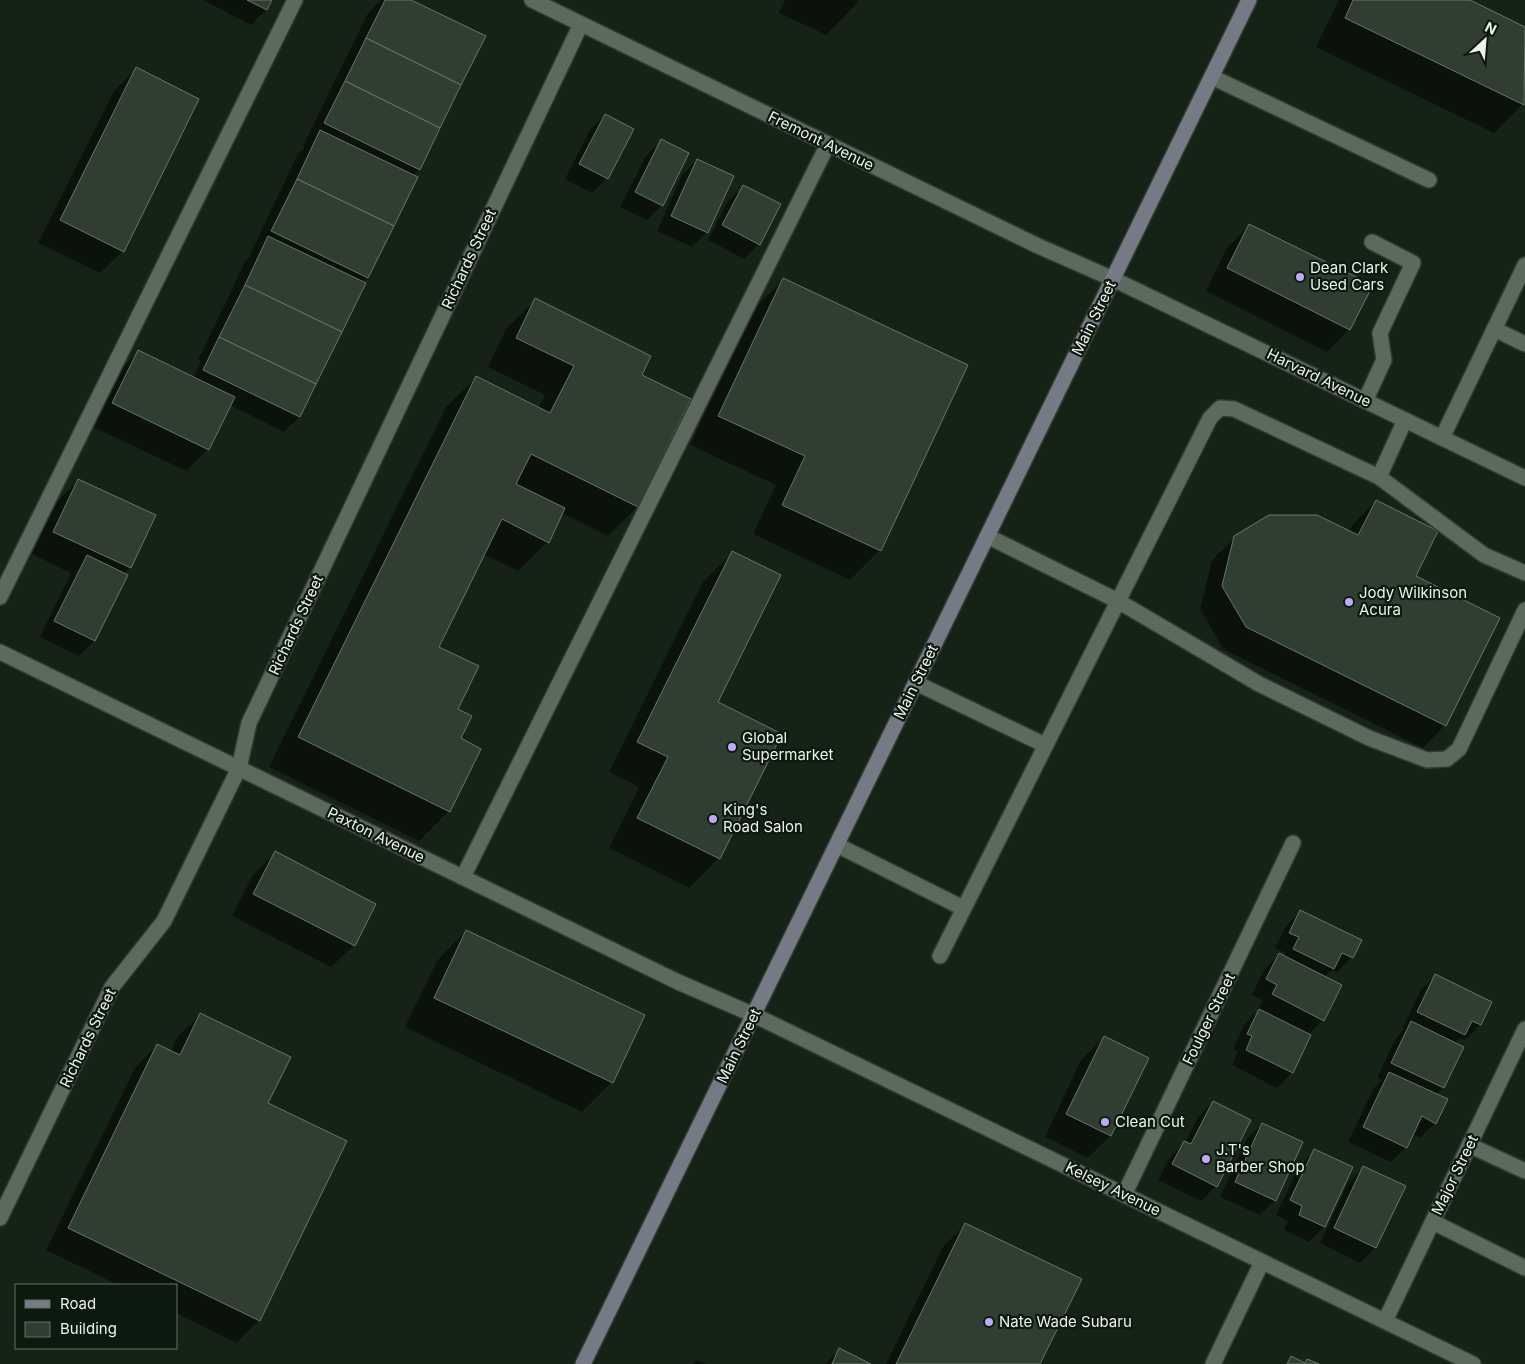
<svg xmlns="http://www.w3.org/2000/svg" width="1525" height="1364" font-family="Inter,sans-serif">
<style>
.shadow{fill:#0007}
.building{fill:#303e31;stroke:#677669}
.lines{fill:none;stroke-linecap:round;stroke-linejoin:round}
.lane-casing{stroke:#313a32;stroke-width:18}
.street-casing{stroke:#313a32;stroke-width:18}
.secondary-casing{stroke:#313a32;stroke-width:18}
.lane{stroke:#5b6a5d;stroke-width:15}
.street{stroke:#5b6a5d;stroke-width:15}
.secondary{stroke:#757a85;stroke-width:15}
.poi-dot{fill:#bfa9f4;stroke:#0c190e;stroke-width:2}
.labels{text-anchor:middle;stroke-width:4.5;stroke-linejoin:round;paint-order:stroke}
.street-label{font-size:15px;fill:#ebf3ec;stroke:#0c190e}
.poi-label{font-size:15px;fill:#ebf3ec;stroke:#0c190e;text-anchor:start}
</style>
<rect width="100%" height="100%" fill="#152317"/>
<!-- shadow -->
<g class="shadow">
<polygon points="203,0 271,0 266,10 251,25"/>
<polygon points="381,0 409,0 419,169 413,176 367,278 362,282 364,283 299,417 284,432 230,405 208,449 186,471 91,426 116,374 138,352 193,378 201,361 198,360 246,260 251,255 250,254 298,154 305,147 303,146 368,13"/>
<polygon points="785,0 858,0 855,5 826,35 779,13"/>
<polygon points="1339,0 1467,0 1525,28 1525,100 1523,104 1494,133 1316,47"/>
<polygon points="136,69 123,251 100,273 38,243 114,91"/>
<polygon points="605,115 607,178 592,193 565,179 590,130"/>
<polygon points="661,141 688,154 662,205 647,220 620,207 646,156"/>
<polygon points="697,160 707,232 692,247 657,231 682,175"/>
<polygon points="744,186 759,244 744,259 708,240 728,201"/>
<polygon points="1250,225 1349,329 1327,352 1206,291 1227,248"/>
<polygon points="784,279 967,366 880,550 850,580 753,534 776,485 690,445 754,309"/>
<polygon points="536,300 640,375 637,507 608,536 562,513 548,542 518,571 483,554 437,647 456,709 459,739 449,811 419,841 269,767 446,407 476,378 538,409 545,395 488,367 506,329"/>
<polygon points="78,480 154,516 130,568 123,574 126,576 94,641 79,656 40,637 71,573 32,554 56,503"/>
<polygon points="1376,501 1414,577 1445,725 1423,748 1223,649 1200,609 1212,560 1235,537 1349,532 1353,524"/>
<polygon points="732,553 716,703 719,858 689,888 609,848 639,787 609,772 703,582"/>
<polygon points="275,853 354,945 331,967 232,916 253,875"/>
<polygon points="1301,911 1352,957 1337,972 1332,970 1324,977 1323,1020 1308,1035 1310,1036 1292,1072 1277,1088 1232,1065 1238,1052 1233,1049 1244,1025 1259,1010 1258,1009 1263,1000 1252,995 1264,970 1279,954 1283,956 1285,953 1275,948 1286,926"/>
<polygon points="466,931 612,1082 582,1112 405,1027 437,961"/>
<polygon points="1436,975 1491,1002 1480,1025 1465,1040 1460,1038 1455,1044 1443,1088 1436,1095 1435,1123 1420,1138 1412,1134 1406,1147 1391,1162 1348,1142 1374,1088 1382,1080 1377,1078 1396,1038 1405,1028 1403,1027 1421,990"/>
<polygon points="200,1015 267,1103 259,1320 237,1343 176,1313 176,1285 118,1285 46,1250 135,1068 157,1045 171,1052 177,1037"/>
<polygon points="1104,1038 1147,1058 1110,1136 1088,1158 1045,1137 1081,1060"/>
<polygon points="1213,1102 1216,1186 1201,1201 1158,1180 1170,1157 1185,1143 1198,1117"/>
<polygon points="1262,1124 1275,1200 1260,1215 1220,1197 1247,1139"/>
<polygon points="1315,1151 1351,1168 1324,1227 1309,1242 1284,1230 1288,1221 1276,1215 1299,1166"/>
<polygon points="1363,1168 1375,1248 1360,1263 1320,1243 1348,1183"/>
<polygon points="966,1224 1039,1364 886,1364 943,1247"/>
<polygon points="840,1350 869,1364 825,1364"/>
<polygon points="697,1360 706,1364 693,1364"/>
</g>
<!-- building -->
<g class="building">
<polygon points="247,0 272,0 267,10"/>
<polygon points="385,0 411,0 486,36 461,85 366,38"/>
<polygon points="1353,0 1470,0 1525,27 1524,105 1345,18"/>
<polygon points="366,38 461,85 440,128 345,81"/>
<polygon points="136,67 199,99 124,252 60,220"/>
<polygon points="345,81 440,128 420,170 324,123"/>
<polygon points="605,114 634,129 608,179 579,164"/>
<polygon points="320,130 418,177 394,226 297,179"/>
<polygon points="661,139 689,153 663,206 635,192"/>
<polygon points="697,159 734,176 708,233 671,216"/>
<polygon points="297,179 394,226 368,278 271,231"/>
<polygon points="743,185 781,204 760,245 722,225"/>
<polygon points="1249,224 1373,285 1350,330 1227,268"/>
<polygon points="268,236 366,283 342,332 245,285"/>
<polygon points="783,278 968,365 881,551 782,505 805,456 718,416"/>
<polygon points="245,285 342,332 316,384 219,337"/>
<polygon points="535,298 651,356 642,375 691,399 638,507 531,454 516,484 565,508 549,543 502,519 439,647 479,666 458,709 472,716 461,738 481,749 450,812 298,737 476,376 550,413 574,366 516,338"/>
<polygon points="219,337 316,384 300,417 203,370"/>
<polygon points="138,350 235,397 209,450 112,403"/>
<polygon points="78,479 156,515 131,568 53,532"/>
<polygon points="1376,500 1438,531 1416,576 1500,618 1446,726 1246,627 1222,586 1234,536 1269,515 1317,515 1358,535"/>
<polygon points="732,551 781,575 718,702 782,734 720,859 637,818 668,757 637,742"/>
<polygon points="87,555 128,575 95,641 54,621"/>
<polygon points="275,851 376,904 355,946 253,894"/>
<polygon points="1300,910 1362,940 1353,958 1342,953 1334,969 1293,949 1299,937 1289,933"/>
<polygon points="466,930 645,1015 613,1083 434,998"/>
<polygon points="1279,953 1342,985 1324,1021 1272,994 1277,985 1266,979"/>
<polygon points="1435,974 1492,1002 1481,1025 1472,1021 1465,1035 1417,1012"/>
<polygon points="1259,1009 1311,1035 1293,1073 1246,1050 1252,1036 1247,1034"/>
<polygon points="200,1013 291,1057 268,1103 347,1141 260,1321 68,1228 157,1044 180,1055"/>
<polygon points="1411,1021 1464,1047 1444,1088 1391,1063"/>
<polygon points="1104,1036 1149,1058 1111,1136 1066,1114"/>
<polygon points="1389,1072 1448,1099 1436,1124 1422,1116 1407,1148 1363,1127"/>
<polygon points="1213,1101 1251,1120 1217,1187 1172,1164 1184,1141 1191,1144"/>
<polygon points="1262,1123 1303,1142 1276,1201 1235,1182"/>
<polygon points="1314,1149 1353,1167 1325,1227 1299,1215 1302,1206 1290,1200"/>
<polygon points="1363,1166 1406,1186 1376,1248 1334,1228"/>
<polygon points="965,1223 1082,1279 1040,1364 896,1364"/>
<polygon points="839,1348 871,1364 832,1364"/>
<polygon points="1291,1356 1305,1363 1307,1359 1319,1364 1287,1364"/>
</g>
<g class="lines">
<defs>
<g id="lane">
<polyline points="1212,77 1429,180"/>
<polyline points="1494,329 1525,344"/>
<polyline points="1365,401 1384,360 1380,333 1413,263 1372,242"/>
<polyline points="1442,438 1525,265"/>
<polyline points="1379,477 1484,555 1525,573"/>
<polyline points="987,536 1118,601 1259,684 1369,738 1427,760 1447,759 1459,749 1525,610"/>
<polyline points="0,597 295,0"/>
<polyline points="916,683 1045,745"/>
<polyline points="837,845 963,908"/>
<polyline points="463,877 828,144"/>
<polyline points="940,956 1210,418 1220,408 1234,409 1379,477 1405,420"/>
<polyline points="1469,1145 1525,1171"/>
<polyline points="1433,1222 1525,1268"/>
</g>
<g id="street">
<polyline points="532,0 1036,245 1113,279 1525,478"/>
<polyline points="0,652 678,982 754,1015 1473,1364"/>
<polyline points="1124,1195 1293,843"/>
<polyline points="0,1218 112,987 164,921 239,768 249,723 581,24"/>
<polyline points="1385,1321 1525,1029"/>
<polyline points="1213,1364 1262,1262"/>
</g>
<polyline id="secondary" points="583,1364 1249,0"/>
</defs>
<!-- lane casing -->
<use href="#lane" class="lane-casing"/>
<!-- street casing -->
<use href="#street" class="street-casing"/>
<!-- secondary casing -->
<use href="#secondary" class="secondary-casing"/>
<!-- lane -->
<use href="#lane" class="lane"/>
<!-- street -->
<use href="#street" class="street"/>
<!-- secondary -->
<use href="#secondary" class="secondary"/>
</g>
<!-- markers -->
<g class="poi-dot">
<circle cx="1300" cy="277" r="5"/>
<circle cx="1349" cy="602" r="5"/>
<circle cx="732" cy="747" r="5"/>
<circle cx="713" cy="819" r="5"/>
<circle cx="1105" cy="1122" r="5"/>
<circle cx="1206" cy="1159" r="5"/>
<circle cx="989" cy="1322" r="5"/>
</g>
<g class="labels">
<!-- street labels -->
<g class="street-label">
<text transform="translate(821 141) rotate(26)" y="5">Fremont Avenue</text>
<text transform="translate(469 259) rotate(-65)" y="5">Richards Street</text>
<text transform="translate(1094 318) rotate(-64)" y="5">Main Street</text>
<text transform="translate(1319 378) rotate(26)" y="5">Harvard Avenue</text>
<text transform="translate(296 625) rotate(-65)" y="5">Richards Street</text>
<text transform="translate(916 682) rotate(-64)" y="5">Main Street</text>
<text transform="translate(376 835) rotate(26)" y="5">Paxton Avenue</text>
<text transform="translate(1209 1019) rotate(-64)" y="5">Foulger Street</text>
<text transform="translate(88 1038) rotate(-64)" y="5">Richards Street</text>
<text transform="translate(739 1046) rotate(-64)" y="5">Main Street</text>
<text transform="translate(1455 1175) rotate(-64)" y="5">Major Street</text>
<text transform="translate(1113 1189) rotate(26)" y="5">Kelsey Avenue</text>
</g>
<!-- poi labels -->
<g class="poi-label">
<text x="1310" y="273">Dean Clark<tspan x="1310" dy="17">Used Cars</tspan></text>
<text x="1359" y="598">Jody Wilkinson<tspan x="1359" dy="17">Acura</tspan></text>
<text x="742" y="743">Global<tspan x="742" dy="17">Supermarket</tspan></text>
<text x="723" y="815">King's<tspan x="723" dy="17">Road Salon</tspan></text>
<text x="1115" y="1127">Clean Cut</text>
<text x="1216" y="1155">J.T's<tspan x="1216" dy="17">Barber Shop</tspan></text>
<text x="999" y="1327">Nate Wade Subaru</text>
</g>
</g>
<!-- legend -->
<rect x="15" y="1284" width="162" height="65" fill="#0c190e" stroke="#657067"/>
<rect x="25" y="1300" width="25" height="8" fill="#757a85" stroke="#657067"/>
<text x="60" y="1309" font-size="15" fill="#ebf3ec">Road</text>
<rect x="25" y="1322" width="25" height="15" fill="#303e31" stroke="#657067"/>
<text x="60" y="1334" font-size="15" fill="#ebf3ec">Building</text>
<!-- north arrow -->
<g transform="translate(1485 40) rotate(26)" stroke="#0c190e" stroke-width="4" paint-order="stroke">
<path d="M0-4L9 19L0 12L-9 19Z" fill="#ebf3ec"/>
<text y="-8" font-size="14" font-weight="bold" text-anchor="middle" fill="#ebf3ec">N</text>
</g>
</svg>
